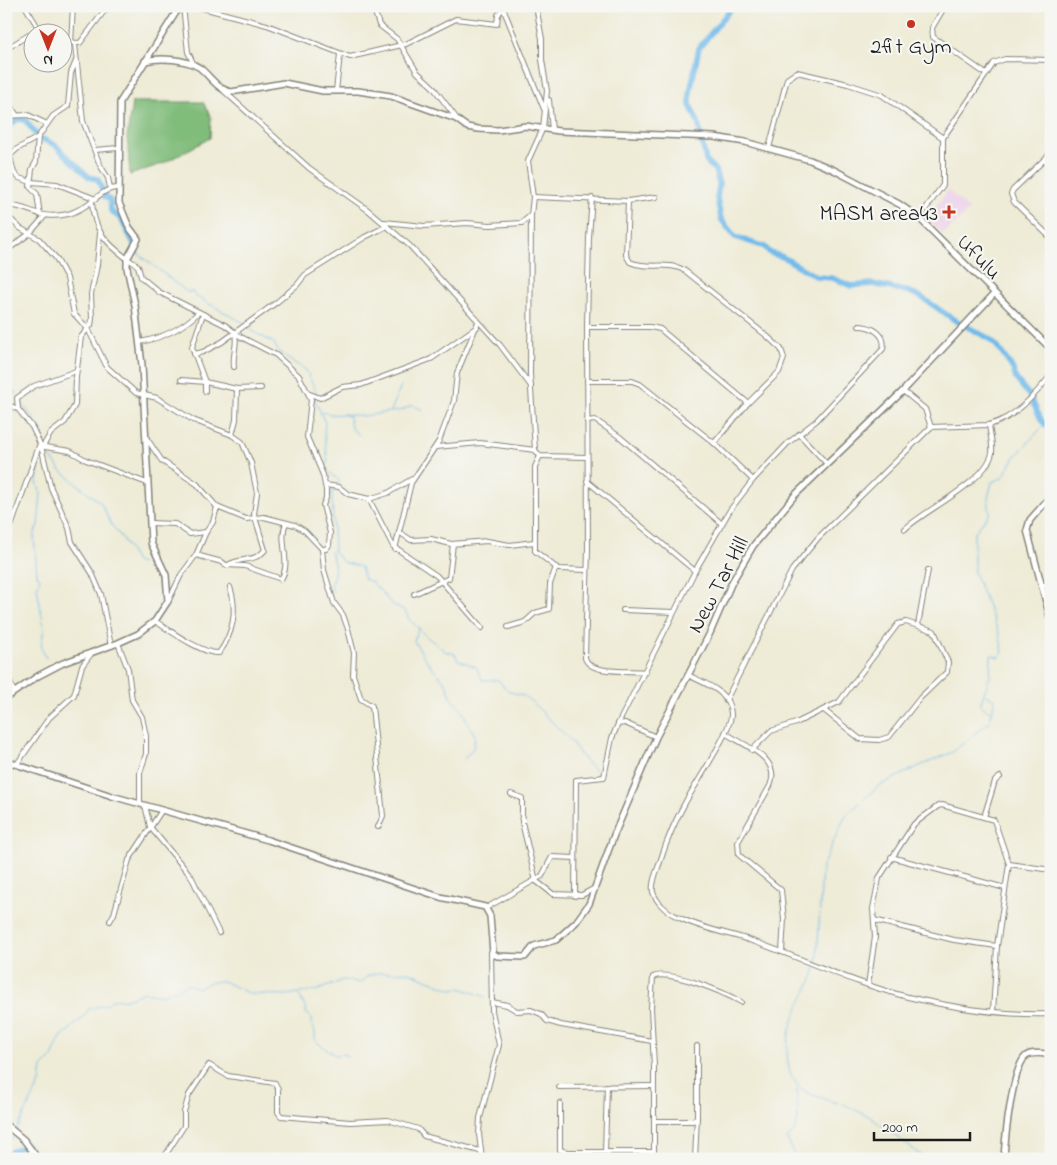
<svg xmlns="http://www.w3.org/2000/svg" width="1057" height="1165" font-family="'Indie Flower',sans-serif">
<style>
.built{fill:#edd1e9}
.forest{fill:#80bc7a;stroke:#4e6c4b}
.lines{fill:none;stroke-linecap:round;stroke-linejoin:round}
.stream{stroke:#72bbeb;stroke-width:1}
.river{stroke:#72bbeb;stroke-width:5.5}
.minor-casing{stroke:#858479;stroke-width:6}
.tertiary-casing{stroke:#858479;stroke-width:8}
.minor{stroke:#fff;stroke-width:4}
.tertiary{stroke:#fff;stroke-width:5}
.poi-dot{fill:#c8321e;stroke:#f6f6f2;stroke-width:2}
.labels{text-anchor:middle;stroke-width:4.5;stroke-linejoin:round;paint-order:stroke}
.poi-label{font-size:22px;fill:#1c1c1c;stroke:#f6f6f2}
.street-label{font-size:22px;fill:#1c1c1c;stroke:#f6f6f2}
</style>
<rect width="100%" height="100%" fill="#f6f6f2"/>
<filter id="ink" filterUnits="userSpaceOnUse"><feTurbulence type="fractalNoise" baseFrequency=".02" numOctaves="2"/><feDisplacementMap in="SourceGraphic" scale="10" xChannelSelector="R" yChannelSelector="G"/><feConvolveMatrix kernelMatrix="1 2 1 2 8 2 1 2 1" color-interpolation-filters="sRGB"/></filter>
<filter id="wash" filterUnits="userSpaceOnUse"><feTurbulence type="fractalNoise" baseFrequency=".0096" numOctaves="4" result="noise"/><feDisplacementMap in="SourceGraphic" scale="20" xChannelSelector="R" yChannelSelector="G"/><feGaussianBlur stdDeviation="1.12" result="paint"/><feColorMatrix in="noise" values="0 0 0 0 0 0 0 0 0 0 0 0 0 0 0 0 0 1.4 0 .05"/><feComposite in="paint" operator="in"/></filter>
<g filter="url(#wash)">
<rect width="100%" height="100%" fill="#eeebd6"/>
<!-- built -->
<polygon class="built" points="948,190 969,210 943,234 930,221 930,213"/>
<!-- forest -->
<polygon class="forest" points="132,102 203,102 211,117 210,138 164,163 130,175 127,137"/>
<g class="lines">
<!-- stream -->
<g class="stream">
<polyline points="136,252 187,292 193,292 195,296 244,323"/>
<polyline points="247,325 252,331 274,343 278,351 288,359 306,370 316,392 315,400 325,423 324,433 328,461 325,469 339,480 338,485"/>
<polyline points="6,380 17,395"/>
<path d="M19,398C26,415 45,423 42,443"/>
<polyline points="391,411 401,386"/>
<path d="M322,412C331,416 340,413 349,416L351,428L359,435"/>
<polyline points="343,414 363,416 403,410 412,405 423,410"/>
<path d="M44,448C47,456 56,462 60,470L101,503L111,524L123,539L136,562L141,564"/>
<polyline points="36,461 39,468 37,482 41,494 38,525 34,535 37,575 40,578 37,588 44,628 41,647 46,658"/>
<polyline points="336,488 332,491 334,552 343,562 361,567 364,579 372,582 393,605 405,611 409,619 427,637 445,651 455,654 458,660 476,667 482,680 498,680 508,691 524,696 532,702 571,741 585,761 601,775"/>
<path d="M333,549L330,552C336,564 336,573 330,585L333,591"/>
<polyline points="419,628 414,641 429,664 446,683 453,701 460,707 475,736 473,748 464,759"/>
<polyline points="986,695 995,699 992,712"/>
<polyline points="817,963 822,867 845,816 879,786 915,768 953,752 990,721 992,712 981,706 981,702 990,676 991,655 999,657 1003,653 999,633 974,572 974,533 990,513 988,498 992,482 1002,478 1015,457 1045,424"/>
<path d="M816,968C811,986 800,1001 794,1018C783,1046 782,1087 816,1096C824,1098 830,1102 838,1103"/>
<polyline points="298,993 306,1009 306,1013 312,1018 311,1023 315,1031 315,1041 335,1055 344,1054 347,1056"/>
<polyline points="797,1088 798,1119 794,1131 787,1139 797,1159"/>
<polyline points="843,1104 870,1117 926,1159"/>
<polyline points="16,1131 40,1083 42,1068 52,1057 61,1037 81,1020 89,1009 108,1004 112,1000 127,999 145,992 162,995 188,984 198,988 211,982 223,981 250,994 287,995 318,990 343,980 361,983 366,977 377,973 409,972 451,989 460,988 486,997"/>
<polyline points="6,1144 15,1135"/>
</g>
<!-- river -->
<g class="river">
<polyline points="733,6 699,48 690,92 690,105 698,122 706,161 715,170 719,184 717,198 721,219 735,237 765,247 770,253 783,257 817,277 832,278 851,286 873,284 910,292 921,297 953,319 988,338 997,346 1013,369 1016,379 1029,395"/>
<polyline points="6,129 18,119 25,120 38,137 55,145 89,177 98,179 105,197 110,200 111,211 121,219 136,248 136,252"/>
<polyline points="1031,399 1042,421 1051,430"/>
<polyline points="6,1154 26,1145 29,1150"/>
</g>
</g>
</g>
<g filter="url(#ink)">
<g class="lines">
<defs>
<g id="minor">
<polyline points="25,6 39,29 48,32"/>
<polyline points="183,6 188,52 194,65"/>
<polyline points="195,6 267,25 350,57 406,44 456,19 497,24 498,15 504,6"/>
<polyline points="373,6 379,25 397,39 417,72 433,87 457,119"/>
<polyline points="945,6 932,28 933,37 986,74"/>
<polyline points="503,8 544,109"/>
<polyline points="62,42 80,43 108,6"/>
<polyline points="71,43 73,6"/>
<polyline points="75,44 83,121 100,165 108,178 110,188"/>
<polyline points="6,49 32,33"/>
<polyline points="224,91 309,168 368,210 410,246 500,345 531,386"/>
<polyline points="336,91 340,54"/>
<polyline points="6,100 16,114"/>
<polyline points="549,100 552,130"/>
<polyline points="6,116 28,115 47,124"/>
<polyline points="38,137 36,162 32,169 30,187 37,194 40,215"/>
<polyline points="769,148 787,79 797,72 848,84 882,95 943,138"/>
<polyline points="95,150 118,148"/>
<polyline points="1051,153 1013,190 1011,194 1014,202 1051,238"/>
<polyline points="10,157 14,173 19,178 31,182 57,184 96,199"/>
<polyline points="6,159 17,149 38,137 53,116 68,106 71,73 76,61"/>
<polyline points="533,197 628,201 656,197"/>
<path d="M592,198L589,237L587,327L588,549L585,658C590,675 630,670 646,672"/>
<path d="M628,201L626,255L630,262C647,270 667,261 684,270L767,336L781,349L784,358L779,372L748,403L714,443"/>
<path d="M92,203C94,229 104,241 125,257C129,261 134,262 138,266L141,277L159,292L225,325L241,337L276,355L299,376L311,399L307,437L323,475L326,490V498L323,505L330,533L329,545L326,549H322"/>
<path d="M6,205C31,206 38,221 68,214C90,209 102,186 119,188"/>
<path d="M6,215L20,228L39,239L56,258L67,278L74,314L88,329L107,367L136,393L157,398L193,420L232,435L242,442L251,463L257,493L254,514L265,550C254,563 240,557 228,565"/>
<polyline points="531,215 530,374 535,450 540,456 586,457"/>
<polyline points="919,218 943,185 943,138 994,63 1005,59 1051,60"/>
<polyline points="384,222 424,226 467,223 490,225 522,223 531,215 533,197 528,161 543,128 547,91 542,60 542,39 536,6"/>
<polyline points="6,251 29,234 45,216"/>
<polyline points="203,314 192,347 205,382 205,391"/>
<polyline points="587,327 650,327 660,329 748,403"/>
<path d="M140,342C162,338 183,328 199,312"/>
<polyline points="194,354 203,352 222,342 277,302 297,285 305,275 365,237 387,226"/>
<path d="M234,367C232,355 238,345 235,333"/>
<polyline points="76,371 34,386 17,398 18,409 32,427 41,446 51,488 69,528 72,542 92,573 101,594 111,646"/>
<polyline points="181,380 205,382 237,389 261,388"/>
<polyline points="587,381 632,381 640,384 714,443 753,480"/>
<polyline points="6,387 9,391 6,397"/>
<polyline points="903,391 925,409 931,427"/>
<polyline points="310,394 320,398 342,387 361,385 431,359 477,327"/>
<polyline points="6,404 18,409"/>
<polyline points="587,421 595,420 620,437 721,523"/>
<polyline points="799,434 827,464"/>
<polyline points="232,435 236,420 237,389"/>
<polyline points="147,439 162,461 197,484 217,507"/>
<polyline points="43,446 51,433 65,422 75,405 76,377 81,337 91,325 92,319 91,294 97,265 100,233"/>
<polyline points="436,447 480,443 535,450"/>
<polyline points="540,456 535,467 535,551 558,569 587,570"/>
<polyline points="587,481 695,571"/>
<polyline points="325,485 339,487 348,494 369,499 388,493 412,479"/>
<polyline points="369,499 393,546 437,576 482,628"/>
<polyline points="150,523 175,524 190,534 206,532"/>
<polyline points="6,529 12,524 39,446 70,451 86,460 147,483"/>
<path d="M905,529C926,509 986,482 992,453C993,444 990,434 989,425"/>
<polyline points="399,532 411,540 431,539 451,544 487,541 510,545 534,542"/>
<polyline points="395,549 411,483 439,441 454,401 457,373 478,322"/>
<path d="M196,555L222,562L226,565L245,566L281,579C292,563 278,540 286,523"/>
<polyline points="1041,586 1051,583"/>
<polyline points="414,594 449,578 453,544"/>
<polyline points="168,602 181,575 196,555 206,532 213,522 217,507 246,519 264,517 295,525 305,531 322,549 324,570 334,603 343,615 348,629 354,653 353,675 361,699 372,706 383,816 378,827"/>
<polyline points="623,610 673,612"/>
<path d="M155,621C169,630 204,655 219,653C233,634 238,610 230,587"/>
<polyline points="918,625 928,570"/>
<polyline points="508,627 525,622 535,613 549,609 550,584 556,567"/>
<polyline points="118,643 128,669 132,700 142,717 146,736 146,754 140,773 140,803"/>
<polyline points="6,673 14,692"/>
<path d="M688,675C706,684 729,691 731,713C733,729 694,786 685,803C675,821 667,840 661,859C658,869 651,882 653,892C656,902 667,912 676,916C700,929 730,933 755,942C807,960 855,984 908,997C955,1008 1003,1016 1051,1014"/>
<path d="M726,700L792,570L818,538L931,427L989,425C1015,418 1035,395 1051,375"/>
<polyline points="618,724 625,723 656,737"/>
<path d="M725,733C745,746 782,758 770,786L738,842L739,855L781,890L784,919L782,952"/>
<polyline points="752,750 771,731 796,723 839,702 898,624 906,622 934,631 948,662 947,672 920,698 889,737 879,740 860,739 825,711"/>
<polyline points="17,764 49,718 74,695 82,666 91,654"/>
<polyline points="511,794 522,798 522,822 536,881 553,894 582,895 595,888"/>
<polyline points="145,805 150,827 191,876 219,933"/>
<polyline points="984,817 995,781 1000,777"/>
<polyline points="891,857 1005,888"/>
<polyline points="1009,864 1051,870"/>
<path d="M575,896L576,780L604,777L612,738L618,724L695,571L730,510L753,480L788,443L816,421L883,349C887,334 871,326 859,326"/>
<polyline points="486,908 542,876 552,857 575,858"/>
<polyline points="874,920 954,940 997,946"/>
<polyline points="110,921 114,914 129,860 162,810"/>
<polyline points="868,985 875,937 873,909 879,878 914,824 938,806 942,805 994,820 1009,864 997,946 993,1012"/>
<polyline points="492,1002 507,1005 517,1011 531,1010 541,1014 547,1021 561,1025 652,1041"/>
<polyline points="559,1087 654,1086"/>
<polyline points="560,1103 560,1150 567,1152 654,1152"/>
<polyline points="654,1121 693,1121 697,1117 697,1046"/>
<polyline points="31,1151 33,1159"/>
<polyline points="605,1152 607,1086"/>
<polyline points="163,1159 184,1126 184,1112 189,1095 209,1065 228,1076 275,1083 278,1089 278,1112 281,1116 350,1122 388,1120 418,1129 424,1136 480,1151"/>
<polyline points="482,1159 479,1134 480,1118 499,1045 492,1011 491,952"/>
<polyline points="577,1159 581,1152"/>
<path d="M654,1159V1066L651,1008L653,977C669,969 725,993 741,1002"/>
<polyline points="695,1159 697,1117"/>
</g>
<g id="tertiary">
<path d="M145,61C161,57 186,59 200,68C210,76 218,90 231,92L284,83L323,91H358L391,96L456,119L467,127L478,129L498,130L526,126L559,131L714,137L745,142L810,160L834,170L899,204L919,218L1051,349"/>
<polyline points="1051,496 1030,520 1027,530 1051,621"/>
<polyline points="6,698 38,676 63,663 118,643 138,634 155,621 168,601 166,575 151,543 142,365 135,305 127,268 127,259 138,239 129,227 119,203 120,102 180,6"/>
<polyline points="6,761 112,796 268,840 440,897 485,907 490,916 493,953 497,956 525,957 534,946 556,940 576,922 589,904 614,835 656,737 710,633 732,582 753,546 795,495 903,391 994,294"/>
<polyline points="6,1125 24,1140 38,1159"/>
<path d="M1004,1159C1005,1138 1012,1071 1025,1057C1030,1051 1043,1054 1051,1054"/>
</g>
</defs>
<!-- minor casing -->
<use href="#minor" class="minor-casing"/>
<!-- tertiary casing -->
<use href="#tertiary" class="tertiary-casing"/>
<!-- minor -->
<use href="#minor" class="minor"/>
<!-- tertiary -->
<use href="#tertiary" class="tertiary"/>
</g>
</g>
<!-- markers -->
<g class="poi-dot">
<circle cx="911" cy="24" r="5"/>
<path d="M946.5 204.5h5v5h5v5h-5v5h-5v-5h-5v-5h5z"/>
</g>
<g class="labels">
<!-- poi labels -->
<g class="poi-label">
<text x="911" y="53">2fit Gym</text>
<text x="938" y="220" text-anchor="end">MASM area43</text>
</g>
<!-- street labels -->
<g class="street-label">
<text transform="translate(980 256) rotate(46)" y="8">Ufulu</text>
<text transform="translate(717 584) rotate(-62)" y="8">New Tar Hill</text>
</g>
</g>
<!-- margin -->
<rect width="1057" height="1165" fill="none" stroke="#f6f6f2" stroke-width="25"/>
<!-- north arrow -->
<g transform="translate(48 48) rotate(180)"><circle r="24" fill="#f6f6f2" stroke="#9f9f9c"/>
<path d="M0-4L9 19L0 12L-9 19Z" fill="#c8321e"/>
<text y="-8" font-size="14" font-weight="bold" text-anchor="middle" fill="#1c1c1c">N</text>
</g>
<!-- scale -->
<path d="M874 1132v8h96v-8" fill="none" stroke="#1c1c1c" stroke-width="2.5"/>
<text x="882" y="1132" font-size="15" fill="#1c1c1c" stroke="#f6f6f2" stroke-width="4" paint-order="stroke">200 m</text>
</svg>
